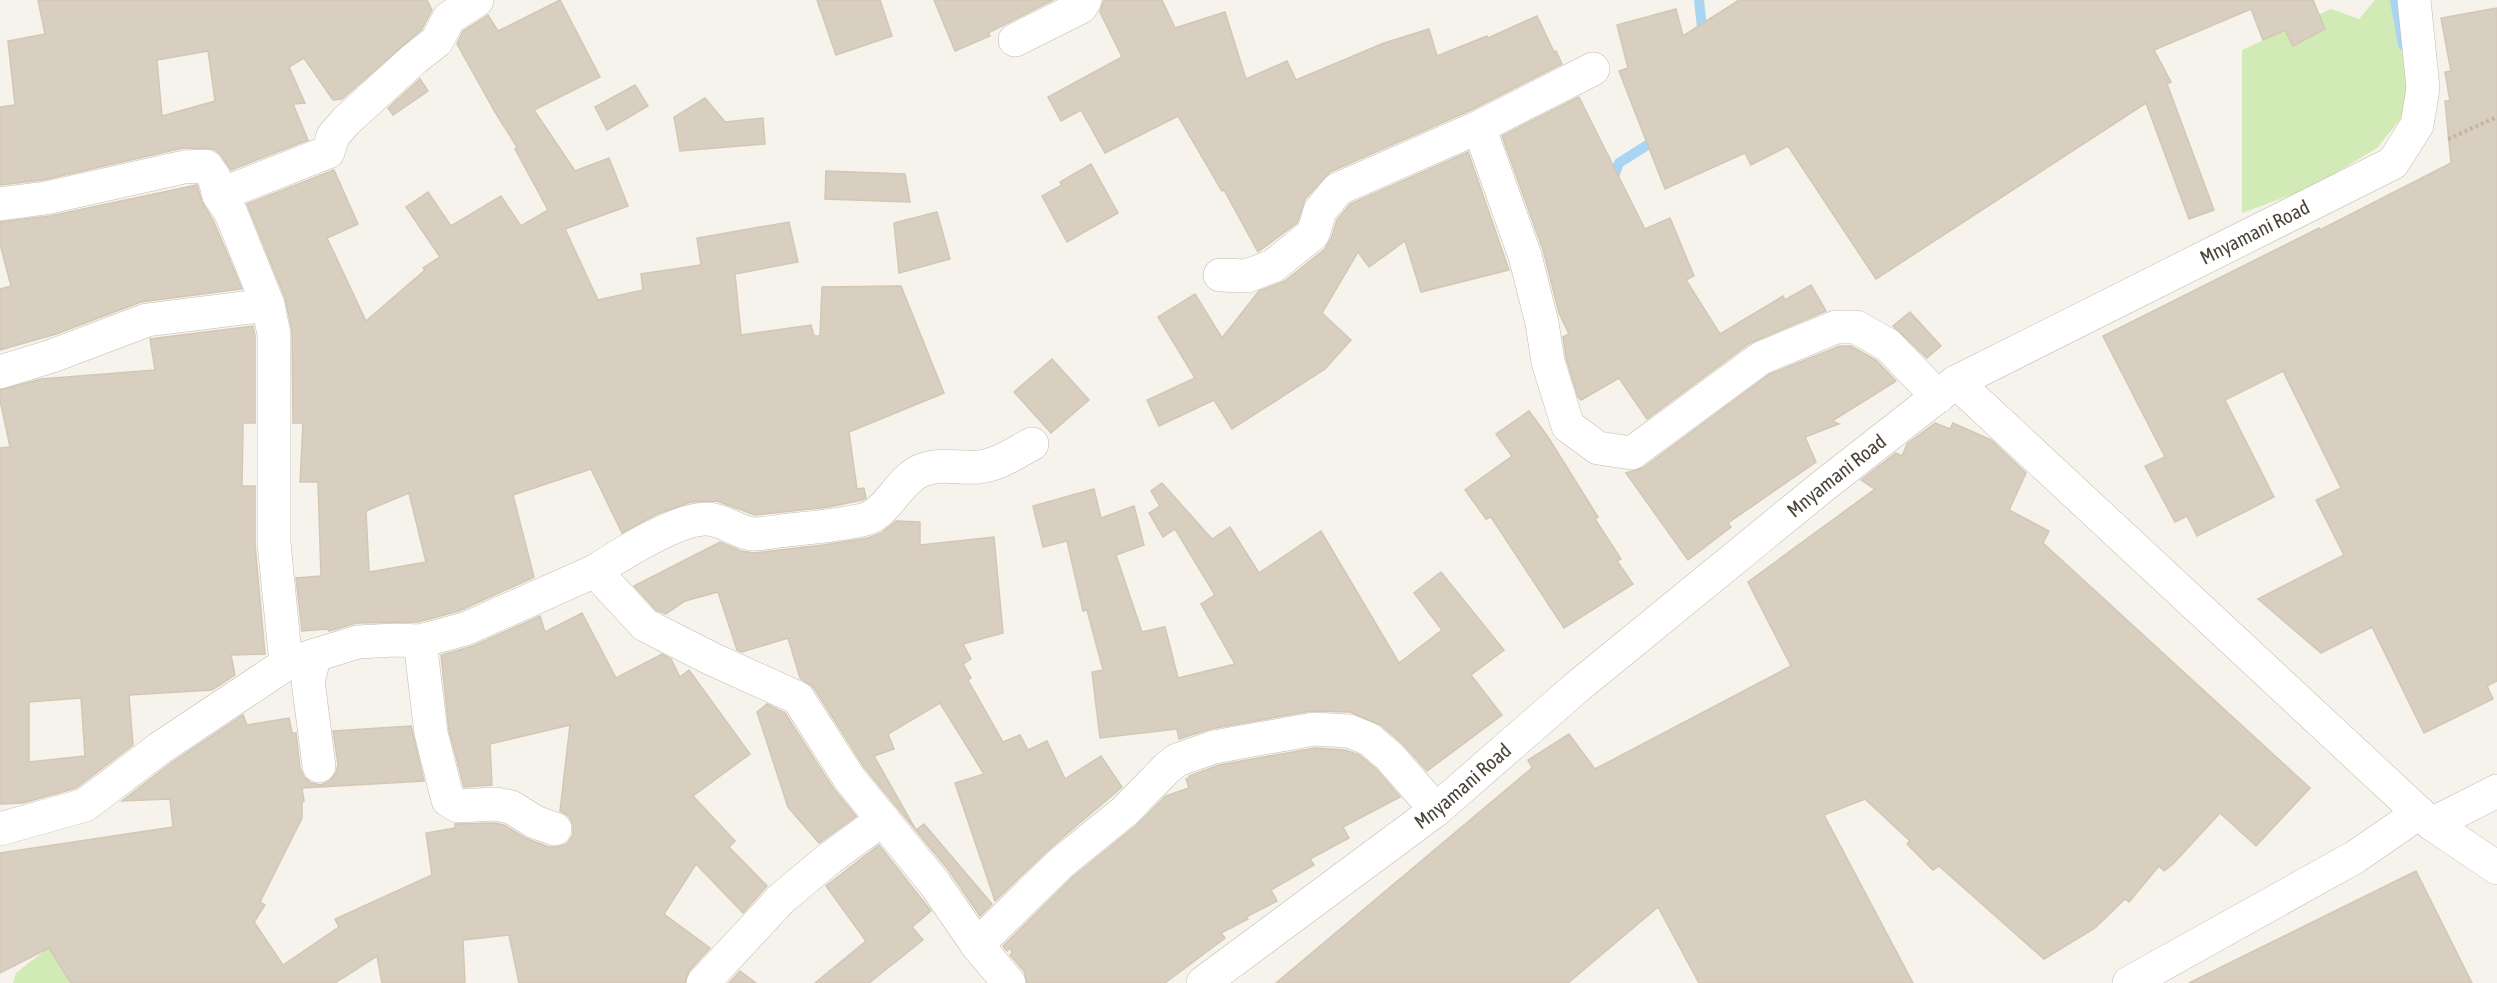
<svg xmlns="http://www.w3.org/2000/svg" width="2497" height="983" font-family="'Asap Condensed',sans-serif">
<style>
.green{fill:#d2eab5}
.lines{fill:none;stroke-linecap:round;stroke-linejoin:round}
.stream{stroke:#a9d4f2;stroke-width:10}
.building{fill:#d8cfc1;stroke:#d3c7b4;stroke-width:1.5;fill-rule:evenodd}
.minor-casing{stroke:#c2bbae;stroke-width:34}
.path{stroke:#c4b79f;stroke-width:4;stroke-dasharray:3 3;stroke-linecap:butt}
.minor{stroke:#fff;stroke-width:33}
.labels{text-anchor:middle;stroke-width:6;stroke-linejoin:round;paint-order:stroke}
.street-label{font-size:20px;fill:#4b4439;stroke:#fff}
</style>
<rect width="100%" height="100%" fill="#f6f3ec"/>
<!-- green -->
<g class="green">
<polygon points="2375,0 2392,0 2400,4 2415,87 2406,112 2377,148 2312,187 2242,213 2242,50 2331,9 2359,19"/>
<polygon points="53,944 71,983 13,983 16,973"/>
</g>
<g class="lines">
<!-- stream -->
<g class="stream">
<polyline points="1699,0 1703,37"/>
<polyline points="2395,0 2403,45"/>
<polyline points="1611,184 1619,163 1660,137"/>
</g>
</g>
<!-- building -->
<g class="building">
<path d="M38,0H427L432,10L422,29L342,99L333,100L304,58L289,67L305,103L293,104L308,140L231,170L221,155L214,149L183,148L43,180L0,185V107L15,105L8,41L45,34ZM208,51L215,101L162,116L157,60Z"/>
<path d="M560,0L600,77L534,110L575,171L609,158L628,206L565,229L598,300L643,290L641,274L701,265L697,238L789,222L798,262L735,274L741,335L811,325L814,336H820L822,287L901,286L944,393L849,432L857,489L864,488L866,498L862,500L829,507L755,515L717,501L691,502L657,514L622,533L591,469L513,495L534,577L530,579L459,611L418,622L357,623L329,631L328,629L302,631L296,578L321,576L318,482H300L303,423H293L292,330L285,298L247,204L334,170L358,224L327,238L366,321L425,270L423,268L440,257L406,207L428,192L451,226L501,196L521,226L548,210L515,149L517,147L495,112L457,44L463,31L488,15L498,31ZM409,493L426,562L369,572L366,511Z"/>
<polygon points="817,0 880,0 892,36 836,55"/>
<polygon points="934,0 1053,0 988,33 990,36 955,51"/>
<polygon points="1104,0 1162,0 1175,28 1225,12 1246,79 1287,61 1296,80 1384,43 1429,29 1437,56 1487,36 1488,38 1537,16 1554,52 1556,51 1562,64 1471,110 1330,172 1305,199 1297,223 1258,252 1224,190 1222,191 1178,116 1105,153 1081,110 1061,121 1048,97 1122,57 1100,12"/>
<polygon points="1739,0 2313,0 2325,29 2293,46 2285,30 2263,40 2251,9 2154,50 2171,82 2167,84 2214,210 2189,219 2146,103 1876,279 1788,146 1751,165 1745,153 1665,189 1619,71 1628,68 1617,25 1676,9 1683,36"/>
<polygon points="2497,8 2497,681 2487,686 2493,699 2424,733 2372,627 2321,653 2258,599 2344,555 2316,500 2341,488 2283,371 2225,400 2274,497 2197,536 2187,516 2175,522 2145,466 2165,457 2103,336 2319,228 2320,230 2451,163 2445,101 2450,101 2445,72 2451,71 2441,18"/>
<polygon points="420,79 428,91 393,115 388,108"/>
<polygon points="635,85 648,106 607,130 595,107"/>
<polygon points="1579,97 1645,229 1670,218 1694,276 1686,280 1720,334 1783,296 1785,300 1811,285 1826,311 1750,343 1647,419 1619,378 1581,400 1578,397 1566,358 1563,337 1569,334 1559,313 1543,250 1502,136"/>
<polygon points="705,98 725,122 763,118 765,144 680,151 674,117"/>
<polygon points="1468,152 1509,270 1421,292 1405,241 1369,267 1358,252 1322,313 1351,340 1325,369 1232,429 1214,400 1159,426 1147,400 1195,378 1158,317 1195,294 1222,338 1259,291 1285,281 1325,249 1331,239 1337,220 1350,204"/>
<polygon points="1091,164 1118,213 1067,242 1042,196 1062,185 1060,182"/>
<polygon points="826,171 905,174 910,202 825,199"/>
<polygon points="197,185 202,202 214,222 242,289 141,302 56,334 0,350 0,289 11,286 0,244 0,222 50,216"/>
<polygon points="937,212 950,259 899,273 894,223"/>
<polygon points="1910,312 1941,346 1927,358 1893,326"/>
<path d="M253,326L255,336V423H243L242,486H255V545L265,654L231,655L235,675L212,690L129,695L133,745L76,788L23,803L0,804V448L10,447L0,400V390L41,379L155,370L150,339ZM81,698L85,756L29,762V702Z"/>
<polygon points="1840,346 1851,346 1876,360 1896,381 1832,421 1839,424 1805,437 1816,462 1728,523 1731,527 1688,560 1626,473 1643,468 1770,374"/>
<polygon points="1052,359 1089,400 1051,433 1014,392"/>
<polygon points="1529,411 1548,437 1598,517 1595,519 1621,559 1617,561 1633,584 1564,628 1491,517 1486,519 1465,490 1512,456 1496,434"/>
<polygon points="1935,423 1950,429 1953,423 1991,440 2026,473 2009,510 2049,531 2043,543 2310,788 2256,846 2220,813 2173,864 2164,871 2159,866 2129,902 2125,899 2095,928 2044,959 1939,866 1933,870 1907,844 1910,841 1865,799 1824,815 1913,983 1699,983 1658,907 1568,983 1276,983 1532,768 1528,760 1569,734 1595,769 1791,666 1748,582 1875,489 1861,480 1896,453 1902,456 1907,444"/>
<polygon points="1162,483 1212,539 1230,527 1259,573 1321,531 1399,663 1442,630 1414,593 1441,572 1504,650 1471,675 1502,715 1427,771 1403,744 1381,725 1350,712 1311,711 1210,729 1179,739 1177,729 1100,738 1092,672 1103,670 1087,610 1083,611 1067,541 1043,547 1033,506 1094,489 1101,518 1134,506 1144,545 1116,555 1142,632 1165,627 1178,678 1235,664 1201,604 1215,595 1175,529 1163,537 1149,513 1160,506 1151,491"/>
<polygon points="896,521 920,522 920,545 994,537 1003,633 963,644 971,659 963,664 971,678 968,680 1003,742 1020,735 1028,750 1047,741 1065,779 1101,756 1122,787 1048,850 995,901 955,783 984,774 940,703 888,734 894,749 874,756 916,830 924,824 992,904 980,916 950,872 864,767 814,688 800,678 788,638 742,652 737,650 718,592 685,601 666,614 656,610 634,586 720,542 741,551 754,553 823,545 868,538 881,533"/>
<polygon points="582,613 616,678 662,654 671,659 680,677 689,670 750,754 693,796 735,841 729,847 767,886 743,913 696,864 664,914 710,948 689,971 685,983 519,983 509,935 463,940 465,983 382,983 377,956 335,983 71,983 49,948 0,973 0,853 173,827 170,799 122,801 171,763 243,715 247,725 289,718 292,733 296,733 300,768 304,777 311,783 321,785 330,781 336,773 338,764 333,731 411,726 424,781 302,788 304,801 302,802 302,818 260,902 265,905 254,922 283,965 339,927 335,919 432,875 426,833 455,828 455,824 495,823 504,825 525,838 549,847 558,847 567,844 573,835 573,825 569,816 560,811 570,725 490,744 492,785 464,787 449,730 441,655 473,646 540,616 545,632"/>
<polygon points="767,704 785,713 833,788 856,816 819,843 788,807 757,712"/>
<polygon points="1315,748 1345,750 1359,755 1376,769 1400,797 1343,827 1349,838 1310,859 1314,865 1271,890 1277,901 1246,917 1248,919 1221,933 1225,938 1165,983 1027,983 1024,971 1010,955 1012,953 1011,948 1007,951 1003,946 1073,877 1137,825 1166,796 1189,788 1186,779 1189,778 1189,776 1219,765"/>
<polygon points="879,845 931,911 912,927 923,940 869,983 815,983 866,941 826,886"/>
<polygon points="2416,871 2472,983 2189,983"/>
<polygon points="740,971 756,983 729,983"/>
</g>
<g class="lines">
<defs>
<g id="minor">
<polyline points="1015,40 1081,7 1085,0"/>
<polyline points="1479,127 1525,256 1542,323 1548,362 1568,426 1598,448 1632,453 1761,358 1836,327 1856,327 1888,345 1938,397"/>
<polyline points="219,195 328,152 333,136 346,121 414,59 437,41 449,18 477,0"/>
<polyline points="0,204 46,198 184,167 206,166 214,177 219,195 231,213 268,305 274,334 274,543 286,664"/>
<polyline points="1220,275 1247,276 1273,266 1313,234 1320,211 1338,189 1479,127 1593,69"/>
<polyline points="0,372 52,356 147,320 268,305"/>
<polyline points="1956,382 2419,813 2432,824 2497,868"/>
<path d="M595,571C620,555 676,519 706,519C723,519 736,532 753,534C761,534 772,532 780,531C807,528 835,526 862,520C887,515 898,481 920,471C940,462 958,469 979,467C998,465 1015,453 1032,444"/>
<polyline points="420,641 431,733 448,800 458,806 496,804 511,807 535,822 555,829"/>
<polyline points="315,655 308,681 319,766"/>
<polyline points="2432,824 2497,791"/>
<polyline points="0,829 85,805 160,748 286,664 358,642 395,640 420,641 465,629 595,571 645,625 712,659 798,698 849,778 935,884 977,945 1009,983"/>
<polyline points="977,945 1061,863 1125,811 1167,768 1177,760 1214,747 1314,729 1349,731 1369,739 1389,756 1436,810"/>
<polyline points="703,983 782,898 830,858 883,819"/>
<path id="s1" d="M1203,983L1436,810L1577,687L1823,486L1956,382L2393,163L2417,125L2423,88L2414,0"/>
<polyline points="2129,983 2355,857 2419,813"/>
</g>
</defs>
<!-- minor casing -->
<use href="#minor" class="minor-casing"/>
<!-- path -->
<polyline class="path" points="2448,139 2497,117"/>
<!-- minor -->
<use href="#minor" class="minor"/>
</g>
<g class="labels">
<!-- street labels -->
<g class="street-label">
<text dy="7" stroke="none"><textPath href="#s1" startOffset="1298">Mnyamani Road</textPath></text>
<text dy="7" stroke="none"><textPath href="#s1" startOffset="812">Mnyamani Road</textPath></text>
<text dy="7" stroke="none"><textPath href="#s1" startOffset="326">Mnyamani Road</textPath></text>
</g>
</g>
</svg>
